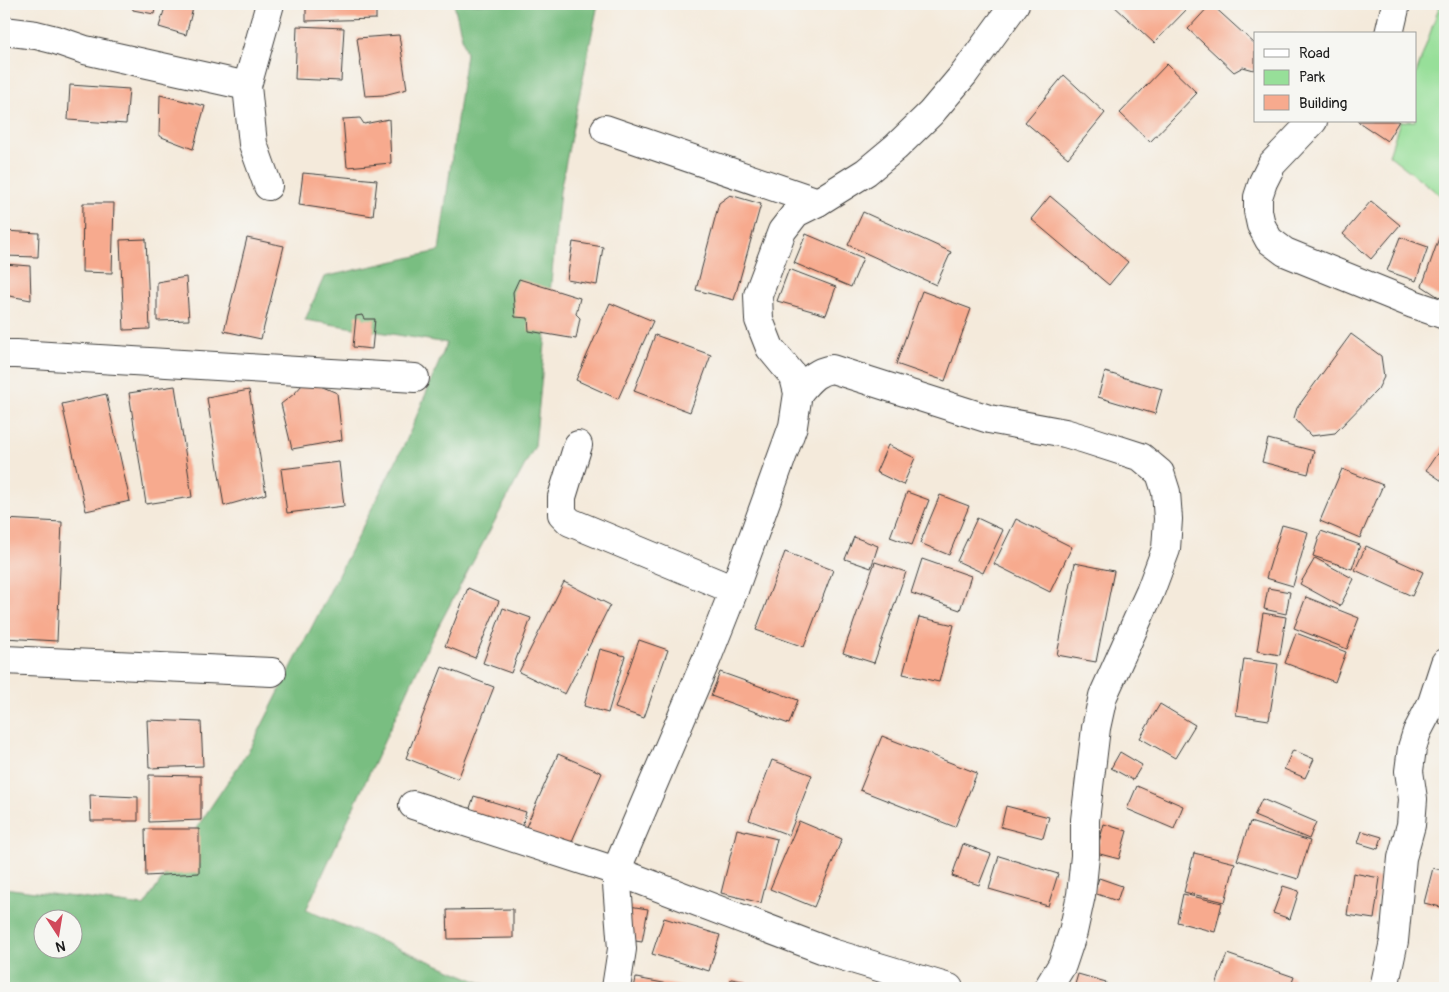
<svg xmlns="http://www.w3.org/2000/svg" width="1449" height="992" font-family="Pangolin,sans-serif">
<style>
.green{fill:#97df99;stroke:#5a7e5a}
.forest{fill:#79be81;stroke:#4a6d4e;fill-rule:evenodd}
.building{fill:#f7aa8e}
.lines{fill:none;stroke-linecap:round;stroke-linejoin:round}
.minor-casing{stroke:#3c3b39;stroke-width:30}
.minor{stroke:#fff;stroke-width:28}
</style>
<rect width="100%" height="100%" fill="#f6f6f2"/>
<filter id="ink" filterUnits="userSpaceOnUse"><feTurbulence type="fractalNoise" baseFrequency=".02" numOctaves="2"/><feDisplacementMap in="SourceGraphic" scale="10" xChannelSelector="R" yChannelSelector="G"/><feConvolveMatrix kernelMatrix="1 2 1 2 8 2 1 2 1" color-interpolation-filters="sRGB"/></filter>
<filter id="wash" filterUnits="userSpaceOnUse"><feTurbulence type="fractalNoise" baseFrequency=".0096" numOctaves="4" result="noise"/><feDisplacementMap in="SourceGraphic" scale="20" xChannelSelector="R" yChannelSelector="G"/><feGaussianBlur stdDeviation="1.12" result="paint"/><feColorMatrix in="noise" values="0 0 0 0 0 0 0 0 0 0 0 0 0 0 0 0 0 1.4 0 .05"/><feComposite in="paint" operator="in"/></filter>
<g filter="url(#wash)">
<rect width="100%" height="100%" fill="#f4eadb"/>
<!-- green -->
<polygon class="green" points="1440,4 1445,4 1445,199 1389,155 1400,121 1415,121 1415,77"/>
<!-- forest -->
<path class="forest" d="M454,4H598L560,191L535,446L431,640L306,910L494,988H4V888L144,906L251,747L407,439L447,343L305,320L324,277L439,251L466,54ZM42,920H72V950H42Z"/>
<g id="blocks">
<!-- building -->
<g class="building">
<polygon points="132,4 156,4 154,14 133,10"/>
<polygon points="166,4 194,4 186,35 159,27"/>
<polygon points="307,4 376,4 376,19 306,21 306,7"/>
<polygon points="1112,4 1183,4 1188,8 1154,43"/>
<polygon points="1211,4 1255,44 1255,69 1254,70 1243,67 1234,72 1188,29"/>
<polygon points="297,26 344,28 341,81 295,79"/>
<polygon points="399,35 407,89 384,95 365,96 357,38"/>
<polygon points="1167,64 1197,93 1150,142 1120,113"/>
<polygon points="1064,75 1105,113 1068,158 1025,122"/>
<polygon points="70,85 129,89 126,124 68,120"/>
<polygon points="160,95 205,106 193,149 159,136"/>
<polygon points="360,118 364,124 389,119 391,163 347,167 343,119"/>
<polygon points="1357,121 1399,121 1387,141"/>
<polygon points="303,173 377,180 373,216 299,205"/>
<polygon points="730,195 761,204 734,300 696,290 719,203"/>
<polygon points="1050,196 1128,262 1109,285 1031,219"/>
<polygon points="1371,201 1400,225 1371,259 1343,234"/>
<polygon points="83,203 114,203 112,273 82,272"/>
<polygon points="863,212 951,252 936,285 848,245"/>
<polygon points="4,231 39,233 38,257 4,256"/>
<polygon points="806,234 863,258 851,287 794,263"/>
<polygon points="1400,237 1428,247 1416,281 1387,271"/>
<polygon points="247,238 284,246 261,339 224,331"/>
<polygon points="1439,238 1445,240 1445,301 1422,286"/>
<polygon points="146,239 150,329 124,330 120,240"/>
<polygon points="573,242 603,247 597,285 567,280"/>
<polygon points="4,264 30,266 31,300 4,295"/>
<polygon points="789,269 836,287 826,315 777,301"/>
<polygon points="186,277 189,320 157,321 157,282"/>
<polygon points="519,279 580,298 576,314 580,318 576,339 529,331 528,318 515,317 513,292"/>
<polygon points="922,291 971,309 945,381 896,364"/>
<polygon points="610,303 653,321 618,399 576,380"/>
<polygon points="362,315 364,319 375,319 372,349 353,347 356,316"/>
<polygon points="1351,334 1381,356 1384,377 1378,389 1335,433 1311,436 1294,418 1297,408"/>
<polygon points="655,335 711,355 690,412 634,391"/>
<polygon points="1105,372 1162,389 1155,414 1098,397"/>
<polygon points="303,384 318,385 337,393 342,440 292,449 281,404 294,394"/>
<polygon points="175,386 192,497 146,504 129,393"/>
<polygon points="249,390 266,494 224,506 207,398"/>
<polygon points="106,394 130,501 86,511 62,404"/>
<polygon points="1268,439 1314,451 1308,474 1262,462"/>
<polygon points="1445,442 1445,483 1426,470"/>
<polygon points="888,445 915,458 903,485 876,472"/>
<polygon points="339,462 344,506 287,513 281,469"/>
<polygon points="1342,469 1383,485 1360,538 1320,521"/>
<polygon points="907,492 929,500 912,545 890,537"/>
<polygon points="940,495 969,506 949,555 920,543"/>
<polygon points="977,518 1003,530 983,573 957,561"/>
<polygon points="4,519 62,522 57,641 4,638"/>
<polygon points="1016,519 1072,547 1050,592 994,564"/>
<polygon points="1282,525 1308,532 1293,586 1266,578"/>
<polygon points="1321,531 1360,545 1352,569 1313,556"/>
<polygon points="854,537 878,546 871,568 845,559"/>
<polygon points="1366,546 1423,572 1412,596 1355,570"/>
<polygon points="785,552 833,570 804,647 756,630"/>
<polygon points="1315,558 1354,579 1340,606 1300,584"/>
<polygon points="922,559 971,576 960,610 911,593"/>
<polygon points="875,562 906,572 874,663 843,653"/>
<polygon points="1075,563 1114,571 1096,662 1057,655"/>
<polygon points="564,582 610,605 565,694 519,672"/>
<polygon points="468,588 499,601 475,658 445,646"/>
<polygon points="1268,588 1290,592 1286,614 1264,609"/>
<polygon points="1306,597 1359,618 1347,649 1294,628"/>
<polygon points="503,608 531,618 511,673 483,663"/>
<polygon points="1263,613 1286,617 1280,655 1257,651"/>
<polygon points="919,617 954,625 939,682 903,674"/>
<polygon points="1296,633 1346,652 1335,682 1285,663"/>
<polygon points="639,640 668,650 644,718 615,708"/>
<polygon points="600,649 625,656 608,713 584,706"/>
<polygon points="1244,659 1278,664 1269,720 1236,715"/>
<polygon points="442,667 494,687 458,779 406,758"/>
<polygon points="720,672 798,700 789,724 711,696"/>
<polygon points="1444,689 1445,689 1445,725 1439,724"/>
<polygon points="1160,704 1195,725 1175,758 1140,738"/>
<polygon points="147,720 201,722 203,766 149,768"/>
<polygon points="882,736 977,773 955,827 860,790"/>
<polygon points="1293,750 1314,759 1305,778 1284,769"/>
<polygon points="1120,752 1142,765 1133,780 1111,768"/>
<polygon points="558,754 602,773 569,848 525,829"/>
<polygon points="772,760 812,775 789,835 749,820"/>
<polygon points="149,775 201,776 201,820 149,822"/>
<polygon points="1137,786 1183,806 1174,829 1127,809"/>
<polygon points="90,795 138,797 138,821 91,821"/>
<polygon points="474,796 526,812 521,831 468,814"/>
<polygon points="1262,799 1316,822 1309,839 1254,816"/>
<polygon points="1006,806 1049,817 1043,838 1001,827"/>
<polygon points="799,821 842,839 814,907 770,889"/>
<polygon points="1250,822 1310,841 1298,879 1237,860"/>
<polygon points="1104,824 1127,831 1119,859 1096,853"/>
<polygon points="145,829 199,829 199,873 146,876"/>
<polygon points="737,829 777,839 761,903 721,893"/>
<polygon points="1362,831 1382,837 1378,849 1358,843"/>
<polygon points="963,844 991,854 979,885 952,876"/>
<polygon points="1194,853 1235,863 1225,902 1184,892"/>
<polygon points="999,856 1058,874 1048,906 989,889"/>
<polygon points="1433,868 1445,871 1445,908 1424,903"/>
<polygon points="1353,873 1380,878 1374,919 1347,915"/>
<polygon points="1099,878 1122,886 1117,901 1094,893"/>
<polygon points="1283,886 1299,891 1290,919 1273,913"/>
<polygon points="1183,894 1222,903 1215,932 1177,922"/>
<polygon points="629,906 648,909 642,942 623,939"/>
<polygon points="513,909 513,938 448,939 447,910"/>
<polygon points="664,918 720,935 709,971 652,954"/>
<polygon points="1227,954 1294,977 1290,988 1215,988"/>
<polygon points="1078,974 1106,982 1104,988 1074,988"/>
<polygon points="636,978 685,987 685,988 634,988"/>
<polygon points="731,979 760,984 759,988 729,988"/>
</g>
</g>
</g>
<g filter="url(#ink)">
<use href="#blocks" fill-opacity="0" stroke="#3c3b39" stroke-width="1"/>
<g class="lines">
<defs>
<g id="minor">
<polyline points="4,31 36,35 56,40 85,50 247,86"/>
<polyline points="1389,34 1396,4"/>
<polyline points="1313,121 1272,164 1263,182 1258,197 1258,211 1261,225 1269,240 1285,252 1413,304 1445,315"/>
<polyline points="605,129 818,202"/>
<polyline points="268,186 253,144 247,86 270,4"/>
<polyline points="4,354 16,354 415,378"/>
<path d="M798,393C809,381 814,372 832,369L989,419L1065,433L1085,439L1141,457L1160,473L1166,492L1168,519L1166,549L1150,592L1103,696L1096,728L1085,820V856L1081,895L1073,932L1062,965L1048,988"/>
<polyline points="578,445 562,497 562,514 570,522 734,590"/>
<polyline points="4,660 272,672"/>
<polyline points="413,805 616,871 832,953 949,988"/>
<polyline points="616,988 622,949 616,871 707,658 734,590 793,426 798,393 794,377 770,348 759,320 758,295 782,231 796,213 818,202 866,172 896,147 931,113 964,74 1015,4"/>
<polyline points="1384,988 1394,941 1402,858 1411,825 1413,799 1409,771 1412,748 1417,732 1432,703 1445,663"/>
</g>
</defs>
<!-- minor casing -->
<use href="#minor" class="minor-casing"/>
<!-- minor -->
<use href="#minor" class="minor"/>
</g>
</g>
<!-- margin -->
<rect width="1449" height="992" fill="none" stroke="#f6f6f2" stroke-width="20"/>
<!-- legend -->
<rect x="1254" y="32" width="162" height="90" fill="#f6f6f2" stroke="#9f9f9c"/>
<rect x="1264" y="49" width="25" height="8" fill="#ffffff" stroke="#9f9f9c"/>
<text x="1299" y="58" font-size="15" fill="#1c1c1c">Road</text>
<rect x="1264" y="70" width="25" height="15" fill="#97df99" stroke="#9f9f9c"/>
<text x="1299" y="82" font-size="15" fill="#1c1c1c">Park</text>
<rect x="1264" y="95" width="25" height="15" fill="#f7aa8e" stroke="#9f9f9c"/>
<text x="1299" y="108" font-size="15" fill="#1c1c1c">Building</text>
<!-- north arrow -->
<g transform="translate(58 934) rotate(168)"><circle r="24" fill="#f6f6f2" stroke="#9f9f9c"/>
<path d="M0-4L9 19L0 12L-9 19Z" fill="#d1495b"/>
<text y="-8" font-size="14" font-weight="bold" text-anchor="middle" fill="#1c1c1c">N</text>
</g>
</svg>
